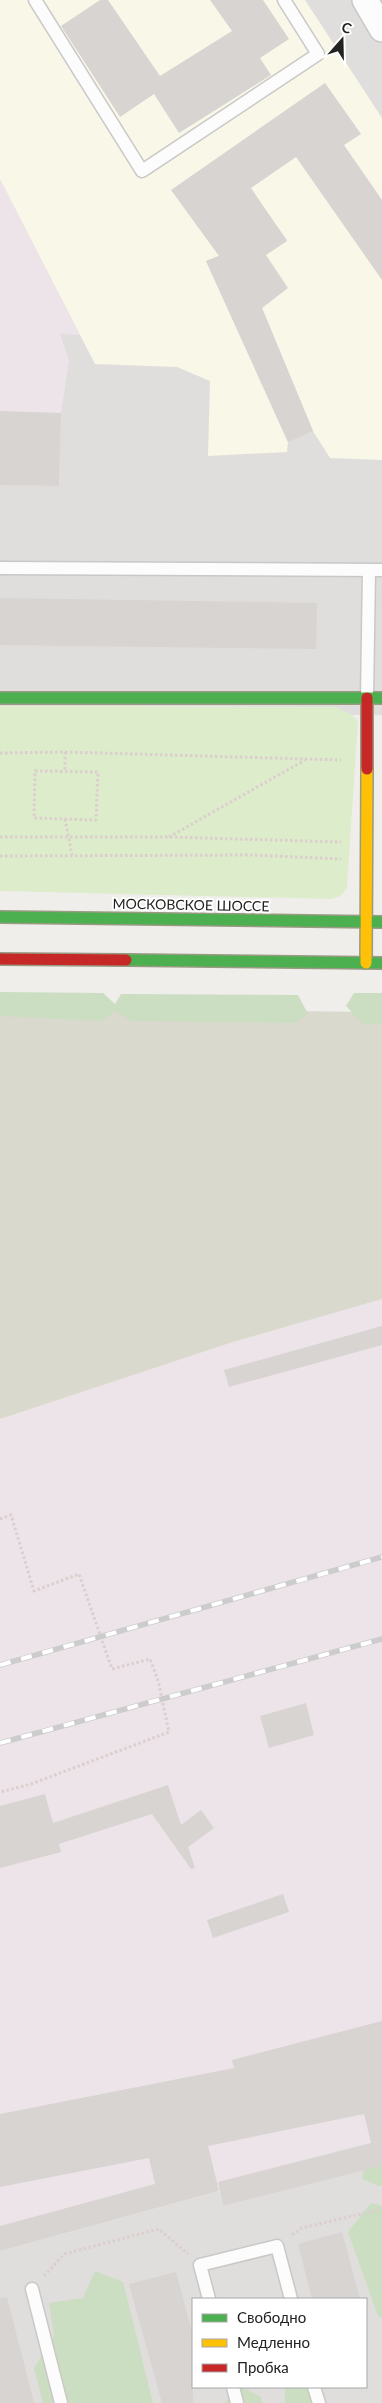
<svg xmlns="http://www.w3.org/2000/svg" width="382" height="2403" font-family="Lato,sans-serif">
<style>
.residential{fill:#dfdedc;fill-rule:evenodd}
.industrial{fill:#ede4e9}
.education{fill:#f8f7e8}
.construction{fill:#d9d9cd}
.grass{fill:#ddeccb}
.forest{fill:#cbdec1}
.building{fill:#d7d4d2}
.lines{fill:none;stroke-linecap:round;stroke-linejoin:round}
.lane-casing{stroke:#c9c8c7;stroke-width:15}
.street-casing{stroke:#c9c8c7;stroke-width:28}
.fast-casing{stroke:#999a82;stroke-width:14}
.slow-casing{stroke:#999a82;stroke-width:14}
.jam-casing{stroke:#999a82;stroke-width:14}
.path{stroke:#dccecd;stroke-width:3;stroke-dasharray:2.5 2.5;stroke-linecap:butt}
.lane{stroke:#fdfcfc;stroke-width:12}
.street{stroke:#fdfcfc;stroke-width:25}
.fast{stroke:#4caf50;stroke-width:11}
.slow{stroke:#ffc107;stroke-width:11}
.jam{stroke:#c62828;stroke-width:11}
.rail-casing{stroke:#ccc;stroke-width:5.5}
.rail{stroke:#fff;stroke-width:4;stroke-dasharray:11;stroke-linecap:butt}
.labels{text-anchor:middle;stroke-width:4;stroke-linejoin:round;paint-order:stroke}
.street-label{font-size:14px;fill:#222;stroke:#fff}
</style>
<rect width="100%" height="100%" fill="#f0eeeb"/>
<!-- residential -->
<g class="residential">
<polygon points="0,0 382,0 382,715 352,715 335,707 0,706"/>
<path d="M382,2166V2403H0V2251L220,2191L223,2206ZM193,2299H366V2387H193Z"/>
</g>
<!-- industrial -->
<g class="industrial">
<polygon points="0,179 80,335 60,334 69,361 61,413 59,486 0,485"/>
<polygon points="382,1299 382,2166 223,2206 219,2191 0,2251 0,1419 233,1342"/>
</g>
<!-- education -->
<polygon class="education" points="0,0 305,0 382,118 382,460 330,458 313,431 262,308 266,255 287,240 267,212 221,255 206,261 288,442 287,452 208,456 210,381 177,367 95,364 0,179"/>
<!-- construction -->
<polygon class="construction" points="0,1008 382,1012 382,1299 233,1342 0,1419"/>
<!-- grass -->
<polygon class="grass" points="0,706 335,707 352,715 358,721 347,887 342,895 332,899 0,891"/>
<!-- forest -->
<g class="forest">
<polygon points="0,992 103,993 115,1004 121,994 298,995 308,1014 296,1023 132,1021 114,1011 103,1021 0,1016"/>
<polygon points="354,993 382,993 382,1024 363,1024 346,1006"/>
<polygon points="382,2154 382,2185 379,2186 362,2179 366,2160"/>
<polygon points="371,2203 382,2206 382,2318 378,2316 348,2232"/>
<polygon points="95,2271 123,2282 153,2403 43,2403 34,2368 54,2336 49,2303 83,2298"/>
<polygon points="236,2387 242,2387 261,2397 262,2403 225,2403"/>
<polygon points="285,2387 309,2387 316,2403 285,2403"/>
</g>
<!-- building -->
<g class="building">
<polygon points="100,0 108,0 160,76 232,31 210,0 263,0 289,39 260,58 271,75 179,133 154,94 120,117 61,26"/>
<polygon points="325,83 361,134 344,145 382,200 382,280 296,157 251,188 287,241 266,255 288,288 262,308 313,431 288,442 206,261 219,256 171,190"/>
<polygon points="0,411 61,413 59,486 0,485"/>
<polygon points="0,598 317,603 316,649 0,645"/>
<polygon points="382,1326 382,1345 229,1387 224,1370"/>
<polygon points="306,1703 314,1735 269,1748 260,1716"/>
<polygon points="168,1785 181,1825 201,1810 214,1828 188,1847 195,1868 191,1869 152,1814 59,1844 61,1852 0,1868 0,1806 45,1794 53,1823"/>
<polygon points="283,1894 289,1912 213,1938 207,1920"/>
<polygon points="382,2021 382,2166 223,2206 218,2182 371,2143 364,2114 208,2146 219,2191 0,2251 0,2226 155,2184 149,2158 0,2187 0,2114 234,2068 232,2060"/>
<polygon points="342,2232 360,2299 312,2299 298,2244"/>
<polygon points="176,2272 193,2336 193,2403 162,2403 129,2284"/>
<polygon points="7,2297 34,2403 0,2403 0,2298"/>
</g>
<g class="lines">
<defs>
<g id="lane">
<polyline points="35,0 142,171 318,54 284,0"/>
<polyline points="0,568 382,570"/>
<polyline points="367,698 369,570"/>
<polyline points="32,2289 61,2403"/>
<polyline points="209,2299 200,2265 277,2246 291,2299"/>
<polyline points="233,2387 237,2403"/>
<polyline points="314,2387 319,2403"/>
</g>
<polyline id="street" points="365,0 382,29"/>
<g id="fast">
<polyline points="0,698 382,698"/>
<polyline points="0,917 382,922"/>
<polyline points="126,960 382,963"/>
</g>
<polyline id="slow" points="366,963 367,769"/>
<g id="jam">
<polyline points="367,769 367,698"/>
<polyline points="0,959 126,960"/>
</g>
</defs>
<!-- lane casing -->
<use href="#lane" class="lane-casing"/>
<!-- street casing -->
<use href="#street" class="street-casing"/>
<!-- fast casing -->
<use href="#fast" class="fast-casing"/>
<!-- slow casing -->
<use href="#slow" class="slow-casing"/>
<!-- jam casing -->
<use href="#jam" class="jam-casing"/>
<!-- path -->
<g class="path">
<polyline points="65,752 65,771"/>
<polyline points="0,753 65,752 341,760"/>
<polygon points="35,771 98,772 96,820 34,818"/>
<polyline points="65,819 72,855"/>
<polyline points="0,837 169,837 341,842"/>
<polyline points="169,837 305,760"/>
<polyline points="0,856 253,855 341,859"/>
<polyline points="0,1519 11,1515 34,1591 79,1574 112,1669 150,1659 158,1680 169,1732 31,1784 0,1792"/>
<polyline points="292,2235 302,2228 382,2209"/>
<polyline points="44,2276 64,2254 159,2229 188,2254"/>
</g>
<!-- lane -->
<use href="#lane" class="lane"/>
<!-- street -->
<use href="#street" class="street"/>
<!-- fast -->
<use href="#fast" class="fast"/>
<!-- slow -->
<use href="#slow" class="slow"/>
<!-- jam -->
<use href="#jam" class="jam"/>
<defs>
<g id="rail">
<polyline points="0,1665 382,1557"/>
<polyline points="0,1743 382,1639"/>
</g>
</defs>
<!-- rail casing -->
<use href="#rail" class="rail-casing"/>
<!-- rail -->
<use href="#rail" class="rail"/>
</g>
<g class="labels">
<!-- street labels -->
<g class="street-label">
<text transform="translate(191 905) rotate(1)" y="5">МОСКОВСКОЕ ШОССЕ</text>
</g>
</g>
<!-- legend -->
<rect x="192" y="2298" width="175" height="90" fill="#ffffff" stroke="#a7a7a7"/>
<rect x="202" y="2314" width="25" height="8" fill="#4caf50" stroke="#a7a7a7"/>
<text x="237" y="2323" font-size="15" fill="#222222">Свободно</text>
<rect x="202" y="2339" width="25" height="8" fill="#ffc107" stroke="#a7a7a7"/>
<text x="237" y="2348" font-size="15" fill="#222222">Медленно</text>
<rect x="202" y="2364" width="25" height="8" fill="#c62828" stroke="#a7a7a7"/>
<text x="237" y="2373" font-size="15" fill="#222222">Пробка</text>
<!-- north arrow -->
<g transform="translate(342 40) rotate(20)" stroke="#ffffff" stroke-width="4" paint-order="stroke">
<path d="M0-4L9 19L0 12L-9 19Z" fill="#222222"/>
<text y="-8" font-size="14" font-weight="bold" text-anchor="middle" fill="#222222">С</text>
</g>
</svg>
